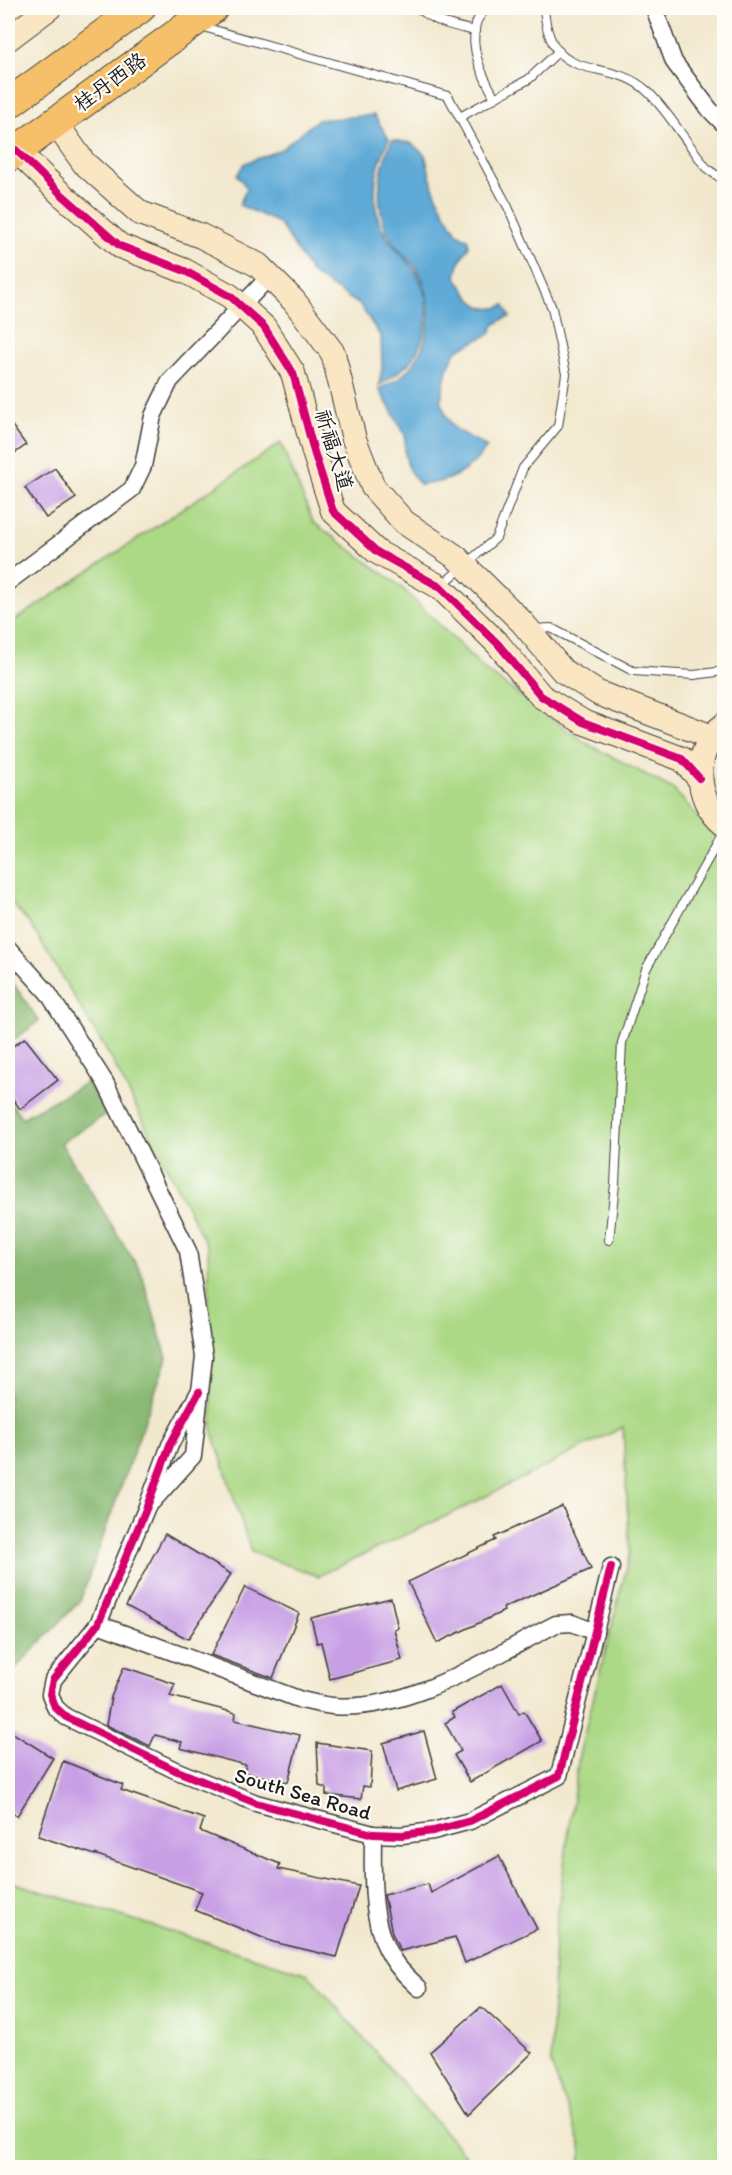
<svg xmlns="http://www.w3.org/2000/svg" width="732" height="2175" font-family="Itim,'LXGW WenKai TC',sans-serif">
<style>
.green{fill:#acd986;stroke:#647a51;stroke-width:1.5}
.forest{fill:#89b973;stroke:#526a48;stroke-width:1.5}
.water{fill:#5eaad7;stroke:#3d637a;stroke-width:1.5}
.building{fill:#c89fe5}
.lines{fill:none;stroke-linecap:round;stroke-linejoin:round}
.lane-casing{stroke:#3c3b37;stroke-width:10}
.street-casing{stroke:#3c3b37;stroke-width:19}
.secondary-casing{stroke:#3c3b37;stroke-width:26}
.highway-casing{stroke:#3c3b37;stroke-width:32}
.lane{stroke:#fff;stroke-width:8}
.street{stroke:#fff;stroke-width:16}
.secondary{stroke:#fbe6c4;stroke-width:24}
.highway{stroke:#f6c06b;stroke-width:30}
.cycleway-casing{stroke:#fdfcf7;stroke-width:11}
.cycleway{stroke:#d6006c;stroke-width:8}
.labels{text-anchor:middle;stroke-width:4.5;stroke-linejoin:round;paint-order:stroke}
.street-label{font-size:21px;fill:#1c1c1c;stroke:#fdfcf7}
</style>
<rect width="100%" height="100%" fill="#fdfcf7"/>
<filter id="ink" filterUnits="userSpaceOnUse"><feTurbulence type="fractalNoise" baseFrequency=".0167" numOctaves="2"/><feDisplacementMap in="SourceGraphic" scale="12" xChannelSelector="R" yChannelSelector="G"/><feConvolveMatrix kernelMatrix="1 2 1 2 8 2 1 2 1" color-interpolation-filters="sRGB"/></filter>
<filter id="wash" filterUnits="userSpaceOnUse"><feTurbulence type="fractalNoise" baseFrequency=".008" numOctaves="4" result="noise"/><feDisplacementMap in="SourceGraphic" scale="24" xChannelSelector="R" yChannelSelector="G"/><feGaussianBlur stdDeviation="1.35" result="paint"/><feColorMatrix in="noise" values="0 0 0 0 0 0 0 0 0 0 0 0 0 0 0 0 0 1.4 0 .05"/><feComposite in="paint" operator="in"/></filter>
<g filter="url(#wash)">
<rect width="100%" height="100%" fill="#f2e8ce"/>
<!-- green -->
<g class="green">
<polygon points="281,443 313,522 399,585 486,671 586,743 673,789 724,845 724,2167 580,2167 581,2145 551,2064 555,1932 579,1755 630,1553 623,1427 457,1511 318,1576 251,1552 212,1429 208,1248 111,1058 30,924 8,899 8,625"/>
<polygon points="8,1881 308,1974 475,2167 8,2167"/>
</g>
<!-- forest -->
<g class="forest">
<polygon points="8,976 39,1021 8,1044"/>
<polygon points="87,1082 108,1113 61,1143 141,1272 167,1358 80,1601 8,1676 8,1099 22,1118"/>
</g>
<!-- water -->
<g class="water">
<path d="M374,115L389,139C376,165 370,195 380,224C387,244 405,255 416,272C432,298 430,334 412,359C404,370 391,378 379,385L382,368L381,337L360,305L312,274L279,223L239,205L247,188L237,175L245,163L280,150L317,120Z"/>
<path d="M392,140L411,143L425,155L433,187L445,213L457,233L468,239L469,246L459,263L456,277C467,296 480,317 505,305L510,317L505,318L494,325L490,334L457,350L447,369L441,399L445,413L454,428L487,447C469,472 451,482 420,485L409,470L405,455V435L379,389C386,385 393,382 399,378C432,352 437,303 417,269C411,260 401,254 395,245C390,239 385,228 383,220C375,192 380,166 392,140Z"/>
</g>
<g id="blocks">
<!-- building -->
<g class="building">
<polygon points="8,420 26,445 8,458"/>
<polygon points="55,468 76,498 46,518 25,488"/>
<polygon points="25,1038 58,1080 20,1109 8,1092 8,1049"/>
<polygon points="562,1506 591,1569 503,1608 504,1611 437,1643 408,1582 496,1540 494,1537"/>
<polygon points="165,1534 231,1574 188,1639 126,1606"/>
<polygon points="245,1587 299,1613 273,1678 211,1655"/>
<polygon points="391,1598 398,1628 394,1629 402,1660 330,1679 321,1642 317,1643 311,1618"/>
<polygon points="124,1667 175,1684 170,1696 236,1713 235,1720 300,1735 288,1782 244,1772 246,1765 180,1748 182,1742 155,1735 150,1746 106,1725 111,1697"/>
<polygon points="502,1684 519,1714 524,1711 542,1741 470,1782 454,1755 461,1751 445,1723 455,1717 452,1712"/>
<polygon points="8,1730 53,1758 17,1816 8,1810"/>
<polygon points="424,1731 437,1779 396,1791 383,1743"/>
<polygon points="317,1743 372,1751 370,1787 363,1786 361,1799 326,1795 326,1788 319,1786"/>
<polygon points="63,1761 123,1785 121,1790 204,1819 200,1831 280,1864 278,1869 359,1886 337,1957 273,1942 195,1910 202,1892 95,1854 95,1855 38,1836"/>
<polygon points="499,1856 537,1929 465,1963 455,1937 400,1951 392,1933 384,1895 428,1884 431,1893"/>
<polygon points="481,2007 532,2053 469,2114 430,2052"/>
</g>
</g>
</g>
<g filter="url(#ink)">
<use href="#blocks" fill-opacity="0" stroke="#3c3b37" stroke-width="1.5"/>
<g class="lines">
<defs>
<g id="lane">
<path d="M419,8C435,23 454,26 475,31"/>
<path d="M486,8C483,13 477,18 476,24C469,50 483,76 495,98"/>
<path d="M544,8C550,89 607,54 647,91C666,109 679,132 695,152C699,158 704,166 709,170C714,174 720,177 724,180"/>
<polyline points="200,26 448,96 508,207 552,308 566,374 558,426 523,468 496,538 442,585"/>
<polyline points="460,117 529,79 559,51"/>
<polyline points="534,629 551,628 633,671 694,675 724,671"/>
<polyline points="609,1240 615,1184 622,1043 646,969 724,831"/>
</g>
<g id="street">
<polyline points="654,8 674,62 710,110 724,124"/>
<polyline points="8,582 132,489 143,466 153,416 170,381 269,277"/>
<polyline points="8,948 48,993 105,1082 188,1251 204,1356 193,1456 152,1502"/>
<polyline points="199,1392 170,1445 146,1509 98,1624 53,1680 50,1694 55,1707 66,1717 175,1770 256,1803 373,1834 402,1835 433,1831 470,1821 559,1776 611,1567"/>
<path d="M98,1624L301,1700C311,1702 322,1705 332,1706C408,1713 491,1657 556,1624L572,1623L595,1632"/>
<path d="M373,1834C373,1875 369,1925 394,1961C400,1971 411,1980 419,1988"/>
</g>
<g id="secondary">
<polyline points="8,39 49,8"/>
<polyline points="55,122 84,163 140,213 201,236 258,265 294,301 333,353 354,439 373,487 404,522 456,557 464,565 522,622 563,671 598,693 712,737"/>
<polyline points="16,150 59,192 120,246 185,271 230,296 264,327 293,373 314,452 333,511 377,552 440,587 498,644 541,696 583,722 682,759 699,778"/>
<path d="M724,725C692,749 693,800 724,824"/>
</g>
<g id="highway">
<polyline points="8,104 140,8"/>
<polyline points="8,157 213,8"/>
</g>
</defs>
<!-- lane casing -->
<use href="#lane" class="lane-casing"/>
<!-- street casing -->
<use href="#street" class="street-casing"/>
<!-- secondary casing -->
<use href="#secondary" class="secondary-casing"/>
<!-- highway casing -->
<use href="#highway" class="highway-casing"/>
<!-- lane -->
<use href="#lane" class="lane"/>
<!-- street -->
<use href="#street" class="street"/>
<!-- secondary -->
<use href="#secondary" class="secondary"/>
<!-- highway -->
<use href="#highway" class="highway"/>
<defs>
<g id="cycleway">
<polyline points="16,150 59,192 120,246 185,271 230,296 264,327 293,373 314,452 333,511 377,552 440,587 498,644 541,696 583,722 682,759 699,778"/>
<polyline points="199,1392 170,1445 146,1509 98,1624 53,1680 50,1694 55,1707 66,1717 175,1770 256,1803 373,1834 402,1835 433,1831 470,1821 559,1776 611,1567"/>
</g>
</defs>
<!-- cycleway casing -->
<use href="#cycleway" class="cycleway-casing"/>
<!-- cycleway -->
<use href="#cycleway" class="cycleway"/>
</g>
</g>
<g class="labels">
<!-- street labels -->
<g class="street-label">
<text transform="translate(110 82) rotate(-36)" y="7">桂丹西路</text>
<text transform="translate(334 450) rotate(73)" y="7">祈福大道</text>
<text transform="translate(303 1794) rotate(16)" y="7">South Sea Road</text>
</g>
</g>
<!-- margin -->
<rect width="732" height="2175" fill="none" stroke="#fdfcf7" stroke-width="30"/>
</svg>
